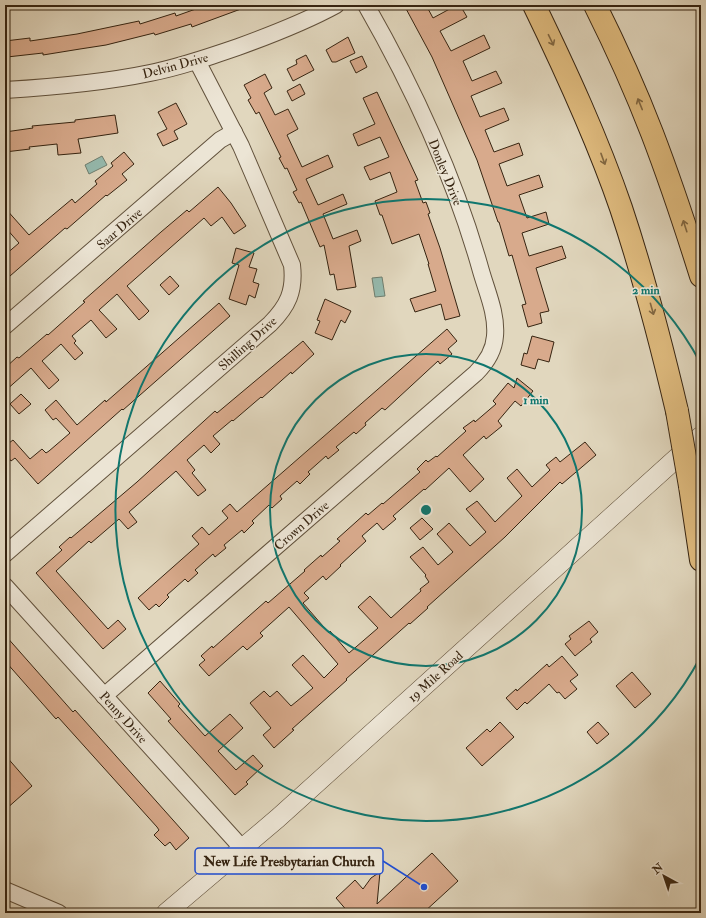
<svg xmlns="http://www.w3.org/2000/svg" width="706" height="918" font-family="'IM FELL Double Pica',serif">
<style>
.water{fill:#95baae;stroke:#6f7e6f}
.building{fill:#d8aa8c;stroke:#362411}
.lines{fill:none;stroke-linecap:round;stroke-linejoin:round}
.minor-casing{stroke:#61513c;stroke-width:18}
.tertiary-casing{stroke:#61513c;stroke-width:20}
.motorway-casing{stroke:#362411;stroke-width:24}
.minor{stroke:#ece5d5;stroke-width:16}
.tertiary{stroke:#ece5d5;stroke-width:19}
.motorway{stroke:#e0bc7f;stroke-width:22}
.motorway-bridge-casing{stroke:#362411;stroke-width:24;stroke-linecap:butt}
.motorway-bridge{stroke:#e0bc7f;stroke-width:22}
.oneway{stroke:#826842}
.ring{fill:none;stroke:#0f766e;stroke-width:2}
.labels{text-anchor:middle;stroke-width:3;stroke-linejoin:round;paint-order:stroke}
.street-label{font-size:13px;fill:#362411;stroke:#ece5d5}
.centre{fill:#0f766e;stroke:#ece5d5;stroke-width:2}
.ring-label{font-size:12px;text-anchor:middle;font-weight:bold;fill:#0f766e;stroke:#ece5d5;stroke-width:3;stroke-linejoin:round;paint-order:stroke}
.leader{fill:none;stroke:#1d4ed8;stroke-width:1.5}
.callout-dot{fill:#1d4ed8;stroke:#ece5d5;stroke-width:1.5}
.callout{fill:#ece5d5;stroke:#1d4ed8;stroke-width:1.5}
.callout-label{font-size:14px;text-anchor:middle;font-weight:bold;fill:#362411}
</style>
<rect width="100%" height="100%" fill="#e1d7be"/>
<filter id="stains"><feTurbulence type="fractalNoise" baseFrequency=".005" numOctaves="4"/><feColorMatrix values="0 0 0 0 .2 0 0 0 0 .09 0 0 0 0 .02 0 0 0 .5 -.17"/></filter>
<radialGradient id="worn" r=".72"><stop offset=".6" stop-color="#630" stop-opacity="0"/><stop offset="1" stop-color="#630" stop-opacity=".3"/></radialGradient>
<!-- water -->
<g class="water">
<polygon points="102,156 107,165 89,174 85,165"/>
<polygon points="382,277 385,296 375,297 372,278"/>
</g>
<!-- building -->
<g class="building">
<polygon points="207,5 249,5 249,6 192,27 191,24 155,35 154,33 106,45 80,49 43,55 43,53 7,57 5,41 30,38 30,41 77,34 139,21 140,24 175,13 176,16"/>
<polygon points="404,5 426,5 433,18 457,5 460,5 467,17 440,31 451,51 484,35 490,48 463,61 472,81 496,71 502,83 471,96 480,117 504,108 509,120 485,130 494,152 519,143 523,155 499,164 507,186 539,175 543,187 519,195 527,218 546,212 549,224 522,233 529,256 562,246 566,258 536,268 549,311 540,313 542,323 528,327 522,305 526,304 512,255 509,256 499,222 498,222 477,160 432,57"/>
<polygon points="348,37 355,53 336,62 332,62 326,50"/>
<polygon points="306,55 314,70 293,81 287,69 297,64 296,60"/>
<polygon points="362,56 367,67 356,73 350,61"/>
<polygon points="265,74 272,88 264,93 275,115 288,109 298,129 287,135 302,167 328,155 333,167 306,179 318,205 343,194 347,204 323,214 333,239 357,230 361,241 349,246 356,287 337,290 334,274 330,275 324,245 320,247 301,202 299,203 293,192 297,190 287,168 285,169 279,158 281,157 259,112 256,114 248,100 251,98 244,85"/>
<polygon points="300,84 305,94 292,101 287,91"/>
<polygon points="377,92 418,180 415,181 423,203 426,202 430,213 428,214 440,248 460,316 445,320 441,304 415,312 410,299 436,291 428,264 429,264 419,234 392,244 382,215 380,215 375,201 397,192 390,172 370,180 364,167 389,157 380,137 358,146 353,134 375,124 363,98"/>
<polygon points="176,103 187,124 174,131 178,139 163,146 157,134 167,129 158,112"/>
<polygon points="115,115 118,133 78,139 81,153 58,155 57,144 29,147 30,149 5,152 5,132 33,128 32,126 75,122 75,120"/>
<polygon points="124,152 134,164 122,174 127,180 107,196 106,195 67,229 65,228 10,276 5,270 5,255 19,243 5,227 5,208 29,235 72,199 75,203 97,184 95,181 113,166 111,163"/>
<polygon points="218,187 231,203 246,226 234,234 222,217 211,226 204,218 127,286 149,311 145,315 139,320 117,294 99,310 117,329 106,338 91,320 72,336 76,341 74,343 83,353 75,360 61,344 42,361 59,380 49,389 31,368 5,391 5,368 17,357 19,358 47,334 48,335 85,302 83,301 161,232 187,210 189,212"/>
<polygon points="236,248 254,253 249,267 257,269 253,282 259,284 255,298 249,295 246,305 229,299 239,265 232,263"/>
<polygon points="170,276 179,286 169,295 160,285"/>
<polygon points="325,299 351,311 345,323 341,320 332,340 315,333 320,321 317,320"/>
<polygon points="219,303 230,316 123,410 122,409 38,484 15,458 11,461 5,453 5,446 13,440 30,459 42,449 46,453 49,451 70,433 56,418 53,420 45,410 56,400 77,425 105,400 106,402"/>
<polygon points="447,329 457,341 448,349 452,354 440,364 438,361 385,410 382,408 365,423 366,425 356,434 354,432 336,447 339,450 328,459 326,456 308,472 310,474 300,484 297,481 280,496 282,499 272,508 269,505 252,521 254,523 244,533 242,530 224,545 226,548 215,557 213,554 195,570 198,573 188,582 185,579 167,595 169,597 159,607 156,604 149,610 138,598 199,544 192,536 202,527 209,535 228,518 222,511 230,504 237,512"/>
<polygon points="532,336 554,342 549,362 538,359 535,369 521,365 524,353 527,354"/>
<polygon points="303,341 314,354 292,374 291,372 262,398 261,397 233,421 232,420 213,436 220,444 211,453 204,445 187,460 195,470 192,473 206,490 198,496 176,471 129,512 137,522 128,529 119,519 91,543 89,541 56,571 108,629 118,620 126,629 103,649 36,573 62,550 59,547 70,537 71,538 137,482 215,411 217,413"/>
<polygon points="517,378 533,391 521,406 515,401 498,421 502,426 486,439 484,436 463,455 484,479 470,492 449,468 425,490 424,489 393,516 396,519 383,530 377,523 362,536 366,541 340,565 341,566 326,580 323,576 304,593 309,598 303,603 329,633 330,631 349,653 378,628 358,607 370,596 391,618 421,591 420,589 429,582 425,576 426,575 410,557 423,547 438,565 453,552 437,534 449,523 470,546 486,532 466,509 477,501 495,522 522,496 507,478 517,469 532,487 550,470 546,465 556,457 560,462 585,442 596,455 562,484 560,482 505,537 427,607 428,608 410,624 409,623 346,679 347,680 292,729 294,730 274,748 263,735 271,728 250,703 264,691 270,697 277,691 291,706 313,688 292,665 303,655 324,678 338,664 289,607 260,633 263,636 247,650 243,646 209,676 199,665 205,660 201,656 212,646 213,648 266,601 268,603 305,571 304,570 321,555 322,557 340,541 337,539 366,513 368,515 382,503 383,504 420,472 417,469 426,460 428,462 436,456 437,457 466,431 463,428 474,420 475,422 496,404 493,401 508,383 514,388"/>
<polygon points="21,394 31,404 19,414 10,404"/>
<polygon points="422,518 433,529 420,540 410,528"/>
<polygon points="589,621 598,632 590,639 592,642 575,656 565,644 571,639 569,636"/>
<polygon points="5,635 73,712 75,710 189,838 176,850 170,842 165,846 154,835 159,830 157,827 58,717 56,719 5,661"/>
<polygon points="562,656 578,675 570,681 577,689 565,699 559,692 557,693 549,684 527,704 525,702 517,710 506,698 516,689 517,691 547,664 549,667"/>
<polygon points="632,672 651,694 635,708 616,686"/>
<polygon points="160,681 180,704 178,706 205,736 230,714 243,728 218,751 236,770 253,755 263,766 246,782 248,784 235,795 168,721 171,719 148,693"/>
<polygon points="500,722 514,737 482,766 466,748 487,729 490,732"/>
<polygon points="598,722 609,734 597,744 587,732"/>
<polygon points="5,755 32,786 5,810"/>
<polygon points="432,853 458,881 423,913 349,913 336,898 355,880 363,889 371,878 380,872 377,904"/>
</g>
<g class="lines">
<defs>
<g id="minor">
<path d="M5,90C54,87 102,83 150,73C180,67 209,57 238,47C271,35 305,22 336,5"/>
<polyline points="5,326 220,140 234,132"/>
<path d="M5,554L270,324C288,306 295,291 292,265L241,146L197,61"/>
<polyline points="5,586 242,848"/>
<path d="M104,696L476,373C487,362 494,351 495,336C497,314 487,292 481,271C455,178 414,89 366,5"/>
<polyline points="5,890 59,913"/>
</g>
<polyline id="tertiary" points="166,913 278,818 701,436"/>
<g id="motorway">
<path d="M534,5C566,71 597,138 621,208C643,274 661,343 677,411"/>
<path d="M595,5C616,47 635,89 652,133C670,180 686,228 701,276"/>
<polyline points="690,486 701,560"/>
</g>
</defs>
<!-- minor casing -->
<use href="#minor" class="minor-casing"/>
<!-- tertiary casing -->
<use href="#tertiary" class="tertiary-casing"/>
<!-- motorway casing -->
<use href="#motorway" class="motorway-casing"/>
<!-- minor -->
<use href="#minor" class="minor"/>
<!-- tertiary -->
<use href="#tertiary" class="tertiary"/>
<!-- motorway -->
<use href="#motorway" class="motorway"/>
<defs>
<polyline id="motorway-bridge" points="677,411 690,486"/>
</defs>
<!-- motorway-bridge casing -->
<use href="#motorway-bridge" class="motorway-bridge-casing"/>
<!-- motorway-bridge -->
<use href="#motorway-bridge" class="motorway-bridge"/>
</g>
<!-- one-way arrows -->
<defs><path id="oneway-shaft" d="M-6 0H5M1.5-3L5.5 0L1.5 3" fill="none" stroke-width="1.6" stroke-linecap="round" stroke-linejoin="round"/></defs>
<g class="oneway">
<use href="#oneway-shaft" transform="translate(551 40) rotate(64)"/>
<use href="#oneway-shaft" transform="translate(640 104) rotate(-112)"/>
<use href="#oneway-shaft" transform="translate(603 159) rotate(70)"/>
<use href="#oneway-shaft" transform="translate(685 226) rotate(-108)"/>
<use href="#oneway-shaft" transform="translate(652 309) rotate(74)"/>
</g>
<!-- distance rings -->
<g class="ring">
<circle cx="426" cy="510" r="156"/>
<path d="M701 656A311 311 0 1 1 701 364"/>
</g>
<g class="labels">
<!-- street labels -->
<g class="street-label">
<text transform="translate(175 65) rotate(-15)" y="5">Delvin Drive</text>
<text transform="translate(446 172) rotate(68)" y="5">Donley Drive</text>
<text transform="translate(119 228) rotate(-41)" y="5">Saar Drive</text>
<text transform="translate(247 343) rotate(-42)" y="5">Shilling Drive</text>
<text transform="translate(301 525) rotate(-41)" y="5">Crown Drive</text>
<text transform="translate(435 676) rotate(-42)" y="5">19 Mile Road</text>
<text transform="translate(124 717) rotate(48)" y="5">Penny Drive</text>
</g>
</g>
<circle cx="426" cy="510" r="6" class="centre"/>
<g class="ring-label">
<text x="646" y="294">2 min</text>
<text x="536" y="404">1 min</text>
</g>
<!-- callouts -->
<path class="leader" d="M424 887L383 861"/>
<circle class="callout-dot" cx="424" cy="887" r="4"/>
<rect class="callout" x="195" y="848" width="188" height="26" rx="4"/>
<g class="callout-label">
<text x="289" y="866">New Life Presbytarian Church</text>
</g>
<!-- margin -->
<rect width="706" height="918" fill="none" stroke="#e1d7be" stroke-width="20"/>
<rect x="6" y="6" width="694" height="906" fill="none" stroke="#362411" stroke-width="2"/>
<rect x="10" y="10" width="686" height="898" fill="none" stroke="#362411"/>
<!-- north arrow -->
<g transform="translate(664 876) rotate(320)" stroke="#ece5d5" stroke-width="3" paint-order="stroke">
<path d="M0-3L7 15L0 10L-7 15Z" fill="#362411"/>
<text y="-6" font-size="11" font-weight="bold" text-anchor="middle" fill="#362411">N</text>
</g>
<rect width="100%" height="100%" filter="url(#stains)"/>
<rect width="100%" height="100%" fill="url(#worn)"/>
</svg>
